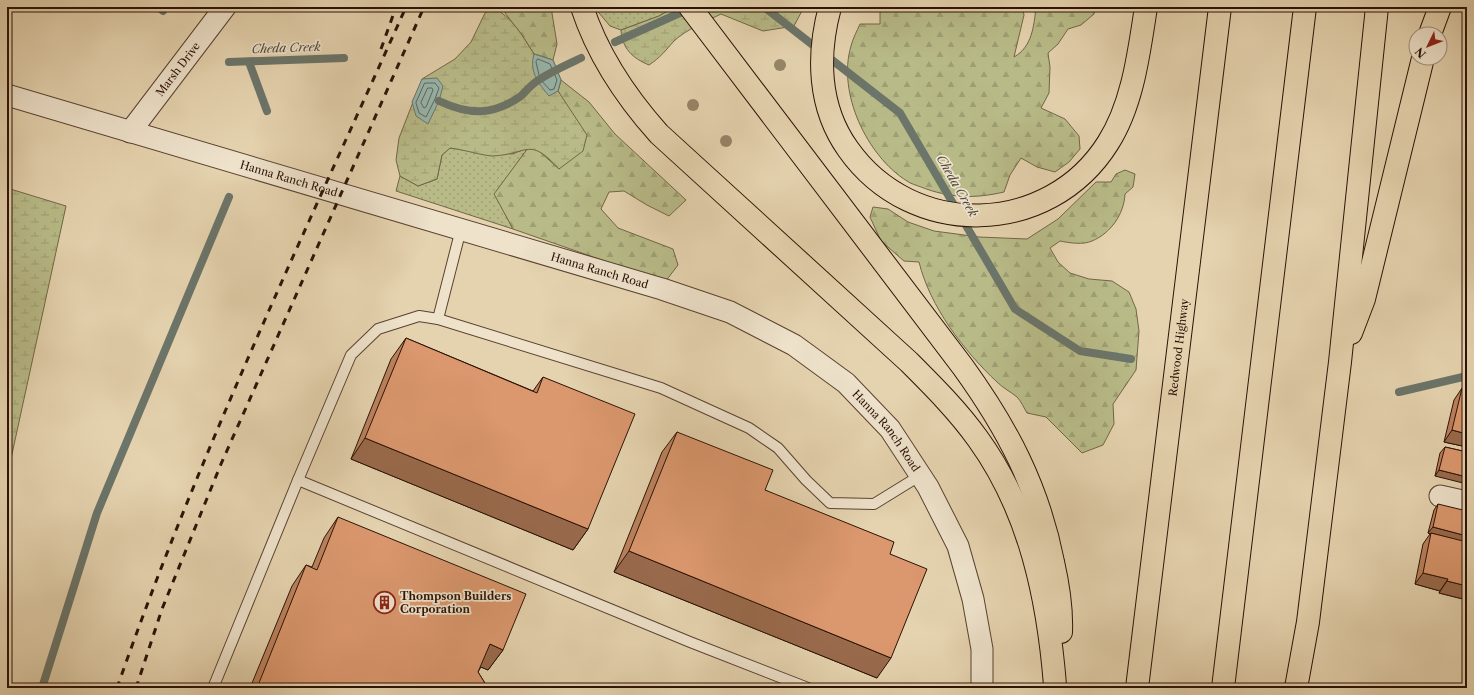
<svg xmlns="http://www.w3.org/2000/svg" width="1474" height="695" font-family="'Libre Caslon Text',serif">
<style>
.grass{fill:url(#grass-dots);stroke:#726647}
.forest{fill:url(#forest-firs);stroke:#726647}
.wetland{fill:url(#wetland-marsh);stroke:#726647}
.water{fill:#96b7ad;stroke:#6b756a}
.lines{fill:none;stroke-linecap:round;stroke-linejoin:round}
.shore{stroke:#60645a;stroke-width:1}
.stream{stroke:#6b756a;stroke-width:8}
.lane-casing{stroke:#5a4230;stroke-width:12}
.street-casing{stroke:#5a4230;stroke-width:23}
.highway-casing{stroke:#2b1206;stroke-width:24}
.lane{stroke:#eee2cb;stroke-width:10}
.street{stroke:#eee2cb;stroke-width:21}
.highway{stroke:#e5d3af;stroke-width:22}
.rail{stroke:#2b1206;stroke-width:3;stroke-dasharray:7 7;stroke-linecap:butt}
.tree{fill:#968568}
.wall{fill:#bc825e;stroke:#2b1206}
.shaded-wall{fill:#996a4c;stroke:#2b1206}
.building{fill:#db976d;stroke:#2b1206}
.labels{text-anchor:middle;stroke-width:3.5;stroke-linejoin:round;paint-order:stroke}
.street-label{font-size:11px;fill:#2b1206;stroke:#eee2cb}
.poi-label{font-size:11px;font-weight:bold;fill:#2b1206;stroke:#eee2cb;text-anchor:start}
.water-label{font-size:12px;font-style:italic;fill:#504c40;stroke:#eee2cb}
</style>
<defs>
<pattern id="grass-dots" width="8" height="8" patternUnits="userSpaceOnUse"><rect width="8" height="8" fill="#b8bb88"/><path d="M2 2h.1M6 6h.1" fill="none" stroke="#9ea074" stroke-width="1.8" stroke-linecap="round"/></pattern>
<pattern id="forest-firs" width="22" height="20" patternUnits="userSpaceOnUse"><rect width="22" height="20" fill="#b8bb88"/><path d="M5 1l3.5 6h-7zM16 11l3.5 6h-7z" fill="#9ea074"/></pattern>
<pattern id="wetland-marsh" width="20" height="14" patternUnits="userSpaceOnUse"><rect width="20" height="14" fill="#b8bb88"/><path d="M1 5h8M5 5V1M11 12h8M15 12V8" fill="none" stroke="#9ea074"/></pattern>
</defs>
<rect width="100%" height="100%" fill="#e5d3af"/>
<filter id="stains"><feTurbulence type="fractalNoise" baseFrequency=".005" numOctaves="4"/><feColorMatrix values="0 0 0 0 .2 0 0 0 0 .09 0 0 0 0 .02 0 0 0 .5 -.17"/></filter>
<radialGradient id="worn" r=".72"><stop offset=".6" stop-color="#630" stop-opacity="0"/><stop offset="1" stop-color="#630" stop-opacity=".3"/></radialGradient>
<!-- grass -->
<g class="grass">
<polygon points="594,7 675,7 659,16 621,30 610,26"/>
<polygon points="450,148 512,154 528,148 495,194 513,229 396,191 400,176 418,186 437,179 442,155"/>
</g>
<!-- forest -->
<g class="forest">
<polygon points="506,7 551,7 557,44 553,60 534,54 522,35 505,13"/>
<path d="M881,7H1022L1024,15L1014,57C1032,47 1034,26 1036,7H1096L1094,14L1081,25L1068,29L1058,44L1048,53L1050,67L1049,93L1041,108L1065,119L1079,136L1080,149L1069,162L1055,172L1037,167L1021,158L1010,175L1004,192C974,199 949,198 921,187C916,185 911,184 907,181C867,156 837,93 851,46C853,38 857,31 860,24H880V9Z"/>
<polygon points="561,80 589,102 615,134 686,200 669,216 647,205 624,191 609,192 601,209 618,228 673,249 678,265 665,282 513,229 494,194 528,148 538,150 559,169 565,103 558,91"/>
<path d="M1125,170L1135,174L1133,187L1125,194C1124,214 1111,233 1092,241C1083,245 1070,243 1060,241L1050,248L1058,262L1070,273L1089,279L1112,281L1129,292L1136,309L1139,331L1136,370L1113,404L1114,424L1103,445L1082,453L1046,417L1027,413C1024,408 1021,401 1017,397C1011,392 1003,388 997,382C964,351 930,307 919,262L904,261L881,241L870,217L873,207L888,209L908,222L934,231L979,237L1027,239L1058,219L1096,182H1111L1116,174Z"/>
</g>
<!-- wetland -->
<g class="wetland">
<path d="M675,7H804L794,26L763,31L721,14C705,22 687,29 674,41C665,51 661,57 649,65C632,58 622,48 621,30L659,16Z"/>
<path d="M494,8C513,18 523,37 534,54L553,60L561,80L558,91L587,135L583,151L559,169C529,136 529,154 493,156C484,156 461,149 450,148L442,155L437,179L418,186L400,176L396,160L399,138L422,79L455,59L471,42L485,13Z"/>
<polygon points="7,188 66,206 7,477"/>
</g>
<!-- water -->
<g class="water">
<path d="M534,54L553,60L561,80L558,91L549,96C538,83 529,71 534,54Z"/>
<polygon points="437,78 443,86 439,101 428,124 416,116 412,102 422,79"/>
</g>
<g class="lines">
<!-- shore -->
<g class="shore">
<polygon points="538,59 550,64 557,80 554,89 550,90 540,79 536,62"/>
<polygon points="425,83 435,83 439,88 435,99 426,117 419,113 416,103"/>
<polygon points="428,88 432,88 433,90 426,107 424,108 421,103"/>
</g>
<!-- stream -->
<g class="stream">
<polyline points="158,7 163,11"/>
<polyline points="764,7 900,113 1015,309 1080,351 1131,359"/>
<polyline points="615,42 691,8"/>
<polyline points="229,62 344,58"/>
<polyline points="249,62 267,111"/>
<path d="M439,101C469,115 493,116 521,96C526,91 531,85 537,81C550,72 566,65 581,58"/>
<polyline points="1399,392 1467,376"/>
<polyline points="42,688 97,513 229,197"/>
</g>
<defs>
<g id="lane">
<polyline points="438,319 461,229"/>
<polyline points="298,480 351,355 378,329 419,316 438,319 661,388 749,428 778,448 806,480 830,503 874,504 921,475"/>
<polyline points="213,688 298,480 690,642 808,688"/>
</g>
<g id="street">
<path id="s1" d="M7,95L662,289L730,312L794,345L846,383L890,429L928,487L958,546L973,599L982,649V688"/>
<path id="s2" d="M130,132L225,7"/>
<polyline points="1440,496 1467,502"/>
</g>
<g id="highway">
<path d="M582,7C598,56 625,96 659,134L909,362C933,386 958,411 978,439C1030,511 1048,598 1055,685"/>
<path d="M690,7L963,367C1007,428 1038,486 1053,562C1058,584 1062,608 1061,632"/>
<path d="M830,7C817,55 818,107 848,149C912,240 1049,237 1108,143C1133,104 1139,52 1146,7"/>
<polyline points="1430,34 1440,7"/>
<polyline points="1351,333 1364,299 1423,58"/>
<path id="s3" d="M1137,688L1220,7"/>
<polyline points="1223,688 1305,7"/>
<polyline points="1296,688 1308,622 1340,362 1377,7"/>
</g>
</defs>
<!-- lane casing -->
<use href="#lane" class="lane-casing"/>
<!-- street casing -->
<use href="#street" class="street-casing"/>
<!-- highway casing -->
<use href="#highway" class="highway-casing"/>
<!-- lane -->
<use href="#lane" class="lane"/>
<!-- street -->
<use href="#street" class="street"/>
<!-- highway -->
<use href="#highway" class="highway"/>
<!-- rail -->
<g class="rail">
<polyline points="381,49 396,7"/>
<path d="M117,688C198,455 305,232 406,7"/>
<polyline points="136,688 162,609 221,464 424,7"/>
</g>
</g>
<!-- trees -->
<g class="tree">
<circle cx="780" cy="65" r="6"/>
<circle cx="693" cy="105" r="6"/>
<circle cx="726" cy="141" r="6"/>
</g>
<!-- wall -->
<g class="wall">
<polygon points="406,338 533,391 543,377 588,529 573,550 351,459 391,359"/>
<polygon points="1462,388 1467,447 1444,442 1454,400"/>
<polygon points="677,432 765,490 890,554 877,678 614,572 662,452"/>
<polygon points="1445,447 1467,452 1435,476 1440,453"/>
<polygon points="1438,504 1467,600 1439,593 1440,591 1415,584 1423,544 1430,534 1428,533 1434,510"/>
<polygon points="338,517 503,650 488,670 481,667 478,672 488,688 250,688 292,586 306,565 312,567 324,538"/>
</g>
<!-- shaded-wall -->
<g class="shaded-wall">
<polygon points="1452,430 1467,434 1467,447 1444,442"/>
<polygon points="365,438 588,529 573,550 351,459"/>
<polygon points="1439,470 1467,477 1467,484 1435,476"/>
<polygon points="1433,527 1467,536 1467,543 1431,533 1430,534 1428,533"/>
<polygon points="629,551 891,658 877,678 614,572"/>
<polygon points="1423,573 1448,579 1440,591 1415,584"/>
<polygon points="1447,581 1467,586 1467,600 1439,593"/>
<polygon points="490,644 503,650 488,670 476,665"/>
</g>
<!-- building -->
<g class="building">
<polygon points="406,338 537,393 543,377 635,414 588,529 365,438"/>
<polygon points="1462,388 1467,389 1467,434 1452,430"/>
<polygon points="677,432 773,470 765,490 894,542 890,554 927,569 891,658 629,551"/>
<polygon points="1445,447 1467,452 1467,477 1439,470"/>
<polygon points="1438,504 1467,511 1467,536 1433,527"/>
<polygon points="338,517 526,594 503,650 490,644 478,672 488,688 257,688 306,565 317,570"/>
<polygon points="1431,533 1467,542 1467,586 1447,581 1448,579 1423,573"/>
</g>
<!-- icons -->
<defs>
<symbol id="building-ring" viewBox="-11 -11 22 22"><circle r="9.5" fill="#eee2cb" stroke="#8f2418" stroke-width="1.5"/><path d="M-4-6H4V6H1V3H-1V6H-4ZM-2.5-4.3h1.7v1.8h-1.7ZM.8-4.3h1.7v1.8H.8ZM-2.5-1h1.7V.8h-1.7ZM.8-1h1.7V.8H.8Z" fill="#8f2418"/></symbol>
</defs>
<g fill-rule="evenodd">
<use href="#building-ring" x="372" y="590" width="25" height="25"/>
</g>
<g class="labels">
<!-- street labels -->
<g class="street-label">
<text dy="4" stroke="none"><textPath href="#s2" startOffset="79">Marsh Drive</textPath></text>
<text dy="4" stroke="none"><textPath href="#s1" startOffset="294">Hanna Ranch Road</textPath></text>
<text dy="4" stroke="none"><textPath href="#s1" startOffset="618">Hanna Ranch Road</textPath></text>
<text dy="4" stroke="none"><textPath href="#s3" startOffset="343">Redwood Highway</textPath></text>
<text dy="4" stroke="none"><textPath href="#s1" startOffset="954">Hanna Ranch Road</textPath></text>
</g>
<!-- poi labels -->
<g class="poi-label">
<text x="400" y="600">Thompson Builders<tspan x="400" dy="13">Corporation</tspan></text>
</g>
<!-- water labels -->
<g class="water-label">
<text transform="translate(286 48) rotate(-2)" y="4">Cheda Creek</text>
<text transform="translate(957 186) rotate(60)" y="4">Cheda Creek</text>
</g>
</g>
<!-- margin -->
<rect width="1474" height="695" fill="none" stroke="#e5d3af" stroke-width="24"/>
<rect x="8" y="8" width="1458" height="679" fill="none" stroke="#2b1206" stroke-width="2"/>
<rect x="12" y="12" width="1450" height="671" fill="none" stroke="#2b1206"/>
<!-- north arrow -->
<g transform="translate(1428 46) rotate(227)"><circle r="19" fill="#eee2cb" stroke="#a08f7c"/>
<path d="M0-3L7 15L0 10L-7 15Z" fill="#8f2418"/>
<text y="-6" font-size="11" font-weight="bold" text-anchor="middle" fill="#2b1206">N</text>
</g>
<rect width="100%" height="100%" filter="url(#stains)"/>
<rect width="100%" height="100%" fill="url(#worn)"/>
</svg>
